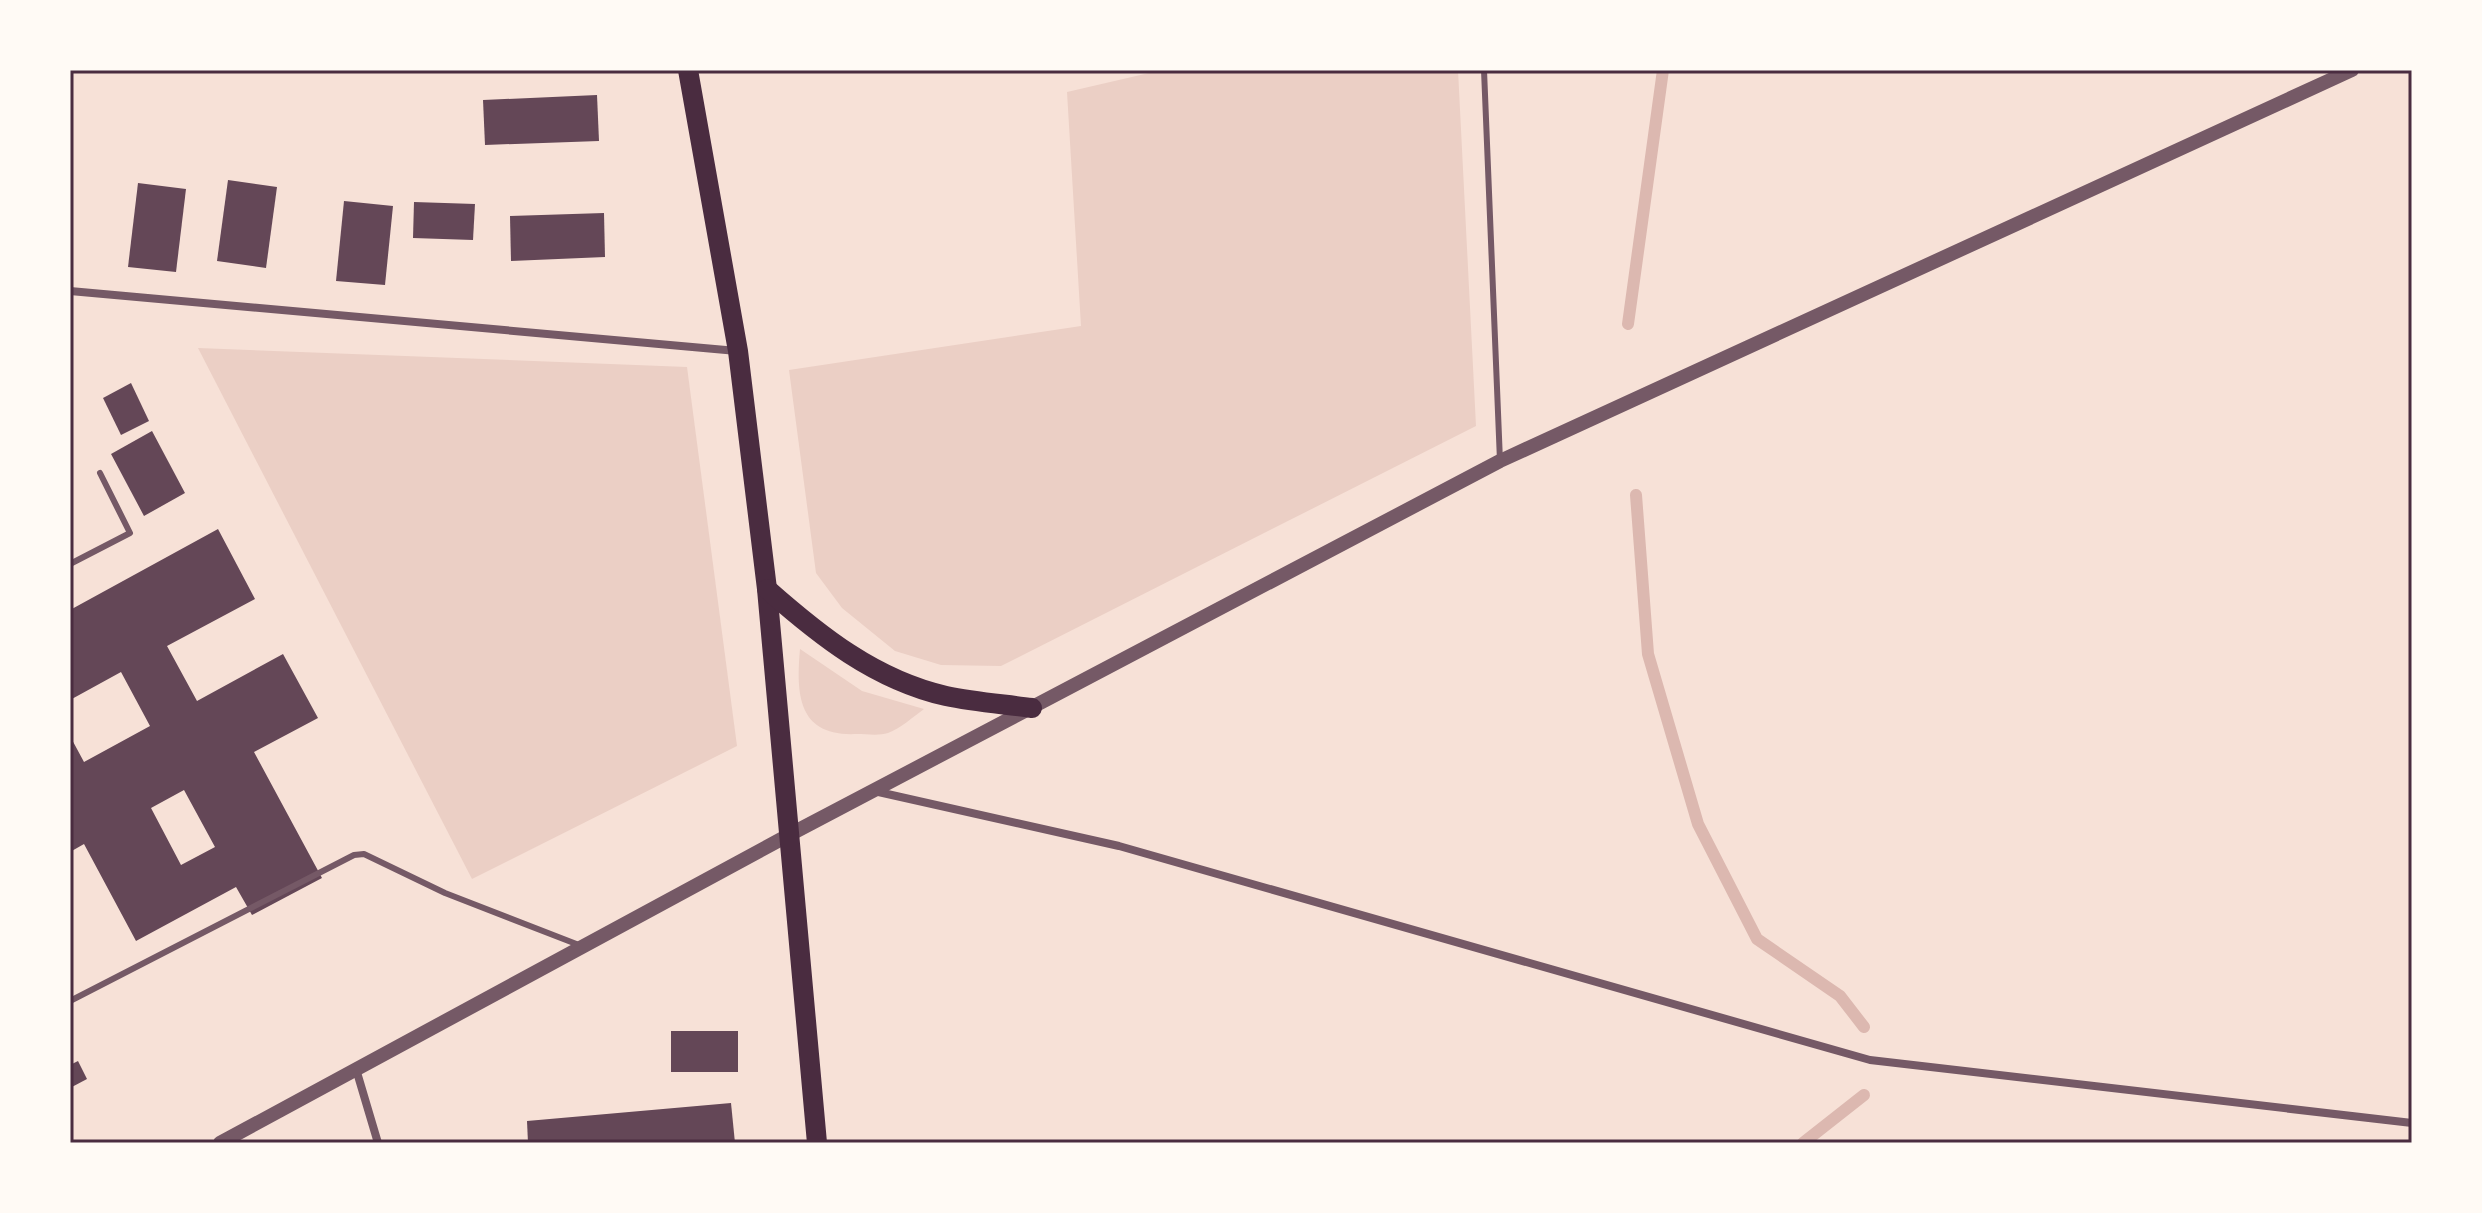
<svg xmlns="http://www.w3.org/2000/svg" width="2482" height="1213" font-family="Raleway,sans-serif">
<style>
.green{fill:#ebcfc5}
.lines{fill:none;stroke-linecap:round;stroke-linejoin:round}
.stream{stroke:#dcb8b0;stroke-width:12}
.building{fill:#644757;fill-rule:evenodd}
.service{stroke:#755966;stroke-width:6}
.minor{stroke:#755966;stroke-width:8}
.tertiary{stroke:#755966;stroke-width:14}
.primary{stroke:#4a2c40;stroke-width:20}
.neatline{fill:none;stroke:#4a2c40;stroke-width:3}
</style>
<rect width="100%" height="100%" fill="#f7e1d7"/>
<!-- green -->
<g class="green">
<polygon points="1162,70 1458,70 1476,426 1001,666 941,665 895,651 842,608 816,573 789,370 1081,326 1067,92"/>
<polygon points="198,348 687,367 737,746 472,879"/>
<path d="M800,649L862,691L924,709C914,716 900,729 888,733C879,736 866,734 857,734C798,737 796,695 800,649Z"/>
</g>
<g class="lines">
<!-- stream -->
<g class="stream">
<polyline points="1628,324 1663,70"/>
<polyline points="1636,495 1648,654 1698,824 1757,939 1840,996 1864,1027"/>
<polyline points="1803,1143 1864,1095"/>
</g>
</g>
<!-- building -->
<g class="building">
<polygon points="597,95 599,141 485,145 483,100"/>
<polygon points="228,180 277,187 266,268 217,261"/>
<polygon points="138,183 186,189 176,272 128,267"/>
<polygon points="344,201 393,206 385,285 336,281"/>
<polygon points="414,202 475,204 473,240 413,238"/>
<polygon points="604,213 605,257 511,261 510,216"/>
<polygon points="131,383 149,421 121,435 103,398"/>
<polygon points="152,431 185,493 144,516 111,454"/>
<path d="M218,529L255,599L167,646L197,701L283,654L318,718L254,752L322,878L252,915L236,887L136,941L84,844L70,852V736L84,762L150,726L121,672L70,700V610ZM184,790L215,847L181,865L151,808Z"/>
<rect x="671" y="1031" width="67" height="41"/>
<polygon points="78,1061 87,1079 70,1088 70,1065"/>
<polygon points="731,1103 735,1143 528,1143 527,1121"/>
</g>
<g class="lines">
<!-- service -->
<g class="service">
<polyline points="1484,70 1500,461"/>
<polyline points="70,564 130,533 100,473"/>
<polyline points="70,1001 354,855 364,854 445,893 579,945"/>
</g>
<!-- minor -->
<g class="minor">
<polyline points="70,291 737,351"/>
<polyline points="874,791 1119,846 1870,1060 2412,1123"/>
<polyline points="356,1069 378,1143"/>
</g>
<!-- tertiary -->
<polyline class="tertiary" points="220,1143 787,836 1500,461 2352,70"/>
<!-- primary -->
<g class="primary">
<polyline points="688,70 738,351 767,589 817,1143"/>
<path d="M767,589C819,635 875,680 946,696C974,702 1003,704 1032,708"/>
</g>
</g>
<!-- border -->
<rect width="2482" height="1213" fill="none" stroke="#fffaf5" stroke-width="144"/>
<rect x="72" y="72" width="2338" height="1069" class="neatline"/>
</svg>
